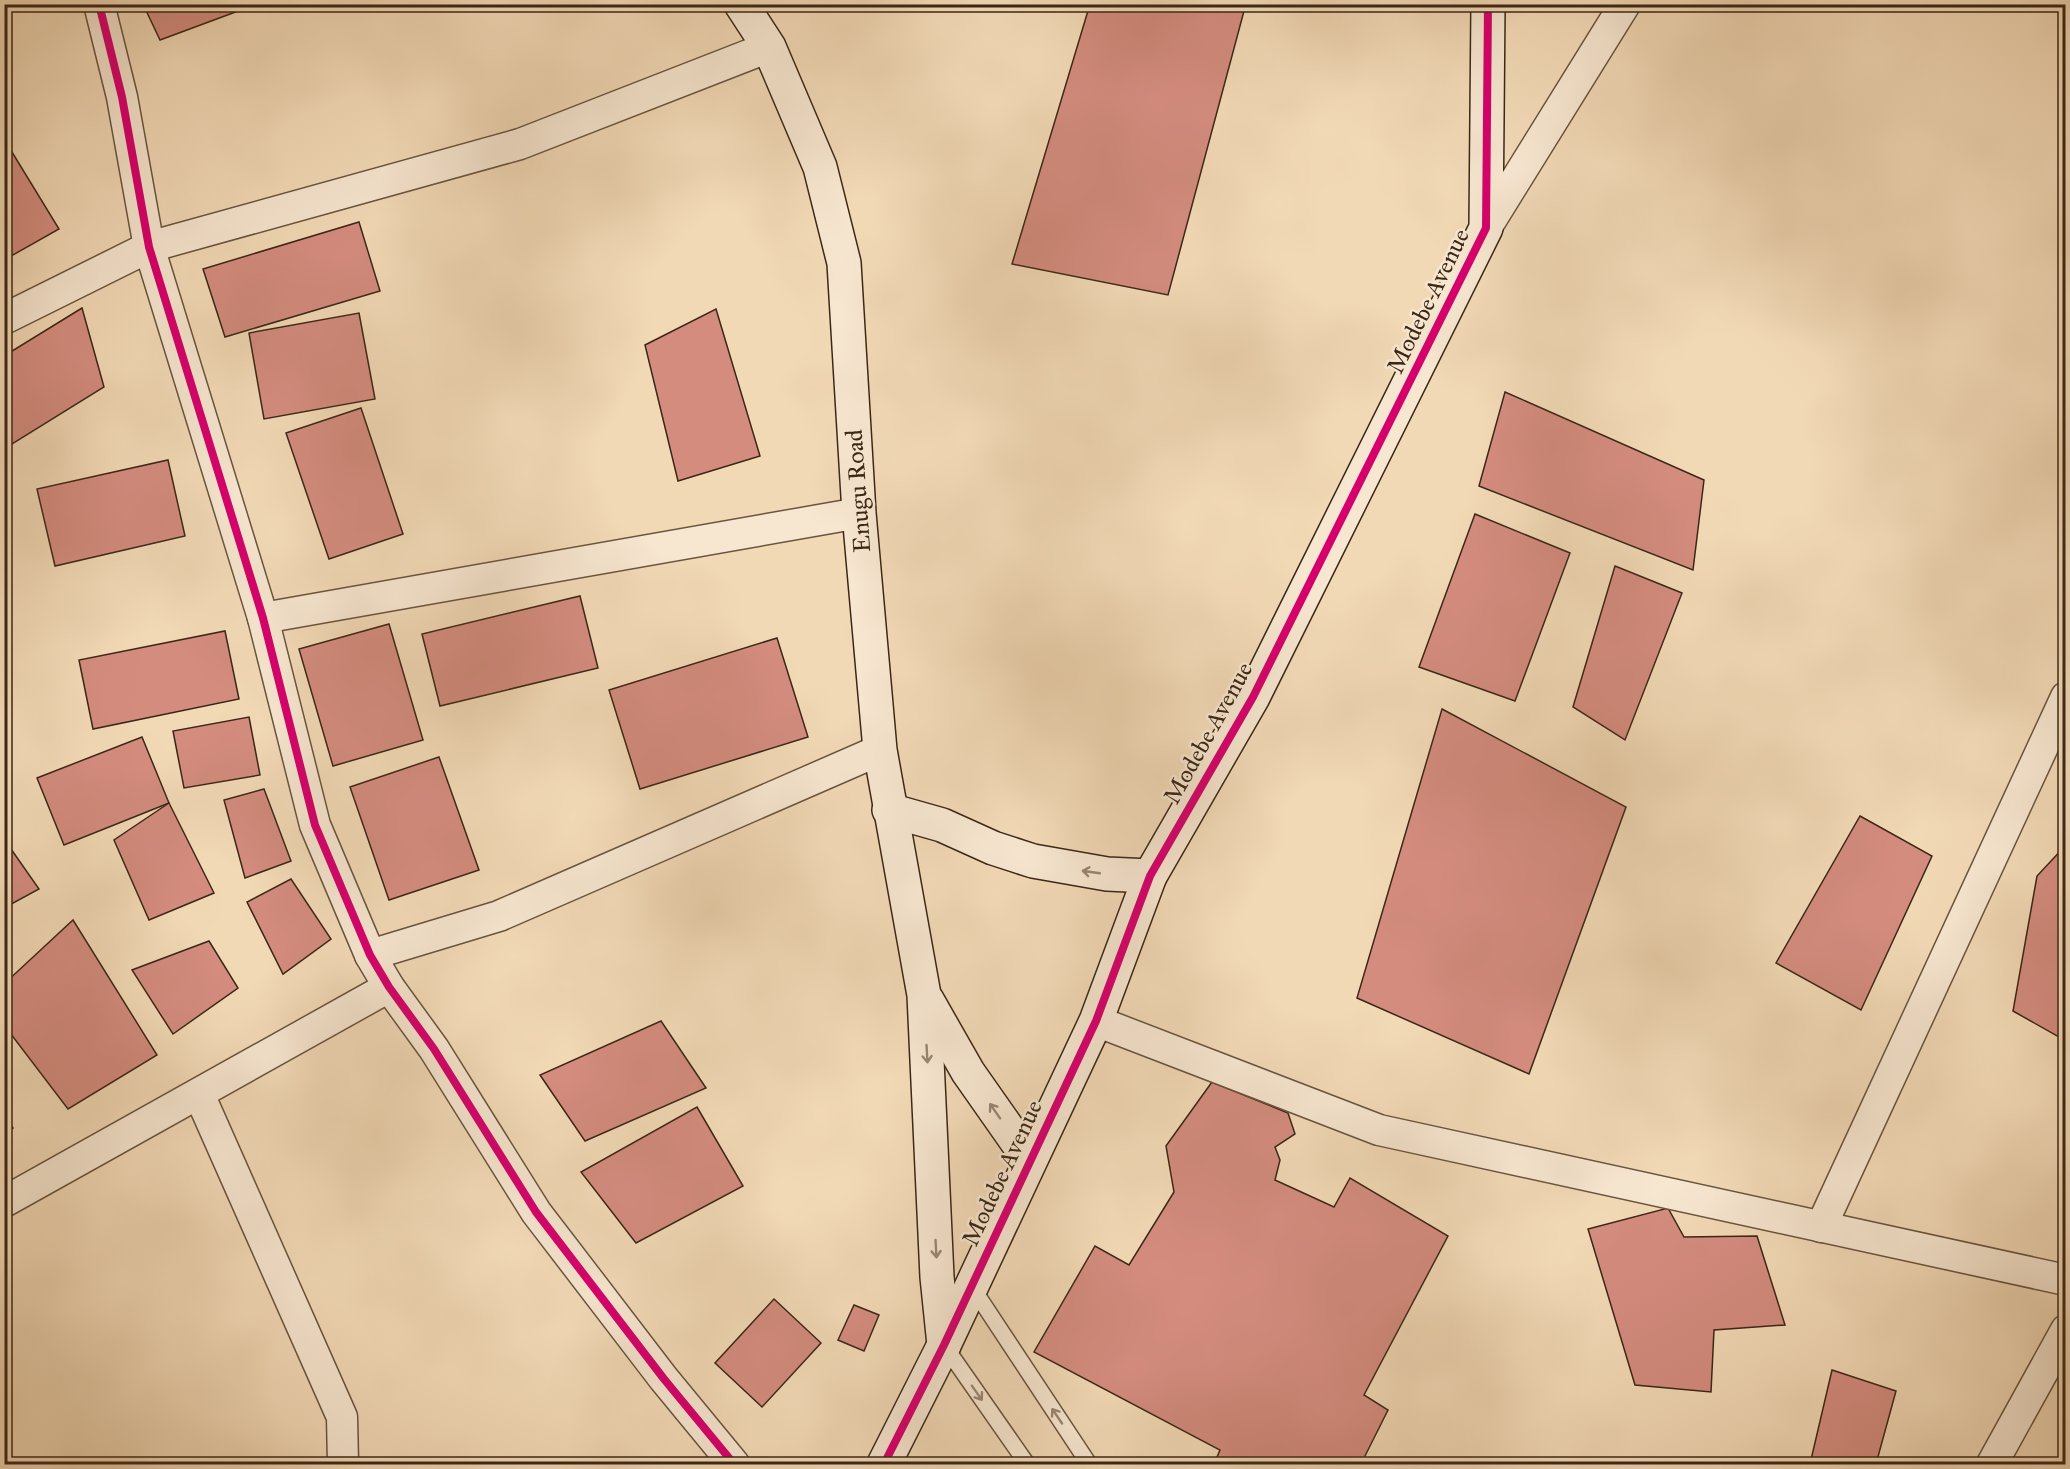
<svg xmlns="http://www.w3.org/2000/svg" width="2070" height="1469" font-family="'IM FELL Great Primer',serif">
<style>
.building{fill:#d48c7f;stroke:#3b2716;stroke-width:1.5}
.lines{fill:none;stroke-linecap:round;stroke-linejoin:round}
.lane-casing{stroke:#69543e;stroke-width:18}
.street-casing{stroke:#69543e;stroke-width:33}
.secondary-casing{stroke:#3b2716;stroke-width:36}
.lane{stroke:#f7e6d0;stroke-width:15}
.street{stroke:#f7e6d0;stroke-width:30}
.secondary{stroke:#f7e6d0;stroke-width:33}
.cycleway-casing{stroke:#f7e6d0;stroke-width:11}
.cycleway{stroke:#d6006c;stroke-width:8}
.oneway{stroke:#998673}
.labels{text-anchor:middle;stroke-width:5;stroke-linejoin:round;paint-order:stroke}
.street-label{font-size:24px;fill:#3b2716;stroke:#f7e6d0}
</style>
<rect width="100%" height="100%" fill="#f2d9b6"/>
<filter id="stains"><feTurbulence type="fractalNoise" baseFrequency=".00333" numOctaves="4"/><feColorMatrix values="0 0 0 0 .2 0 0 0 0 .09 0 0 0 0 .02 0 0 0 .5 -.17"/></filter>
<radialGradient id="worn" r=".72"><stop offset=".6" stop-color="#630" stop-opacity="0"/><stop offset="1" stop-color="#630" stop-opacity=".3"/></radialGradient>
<!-- building -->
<g class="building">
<polygon points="143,4 257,4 160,40"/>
<polygon points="1090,4 1225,4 1244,11 1168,295 1012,264"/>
<polygon points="4,139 59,229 4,260"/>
<polygon points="359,222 380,291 225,337 203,269"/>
<polygon points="82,308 104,387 4,449 4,356"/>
<polygon points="716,309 760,456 678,481 645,345"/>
<polygon points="359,313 375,399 264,419 249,333"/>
<polygon points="1505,392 1704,480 1693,570 1479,486"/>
<polygon points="361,408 403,534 329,559 286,433"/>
<polygon points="168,460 185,536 55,566 37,489"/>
<polygon points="1475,514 1570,553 1515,701 1419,667"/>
<polygon points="1615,566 1682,593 1625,740 1573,707"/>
<polygon points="580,596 598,668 440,706 422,634"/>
<polygon points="389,624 423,740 333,766 299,649"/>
<polygon points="225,631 239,699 93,729 79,660"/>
<polygon points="777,638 808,737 640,789 609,690"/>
<polygon points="1442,709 1626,807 1529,1074 1357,998"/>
<polygon points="249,717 260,775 184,788 173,731"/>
<polygon points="142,737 169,803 64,845 37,778"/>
<polygon points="439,757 479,870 389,900 350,787"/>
<polygon points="264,789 291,861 245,878 224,800"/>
<polygon points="169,803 214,893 149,920 114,840"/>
<polygon points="1860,816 1932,856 1861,1010 1776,963"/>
<polygon points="4,839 39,889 4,908"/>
<polygon points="2066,845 2066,1041 2013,1011 2037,876"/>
<polygon points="291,879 331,939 283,974 247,902"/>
<polygon points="73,920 157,1055 68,1109 4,1025 4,984"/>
<polygon points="209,941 238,988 173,1034 132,970"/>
<polygon points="661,1021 706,1088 585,1141 540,1075"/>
<polygon points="1212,1082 1288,1113 1295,1134 1275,1147 1280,1160 1275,1180 1334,1207 1350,1178 1448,1236 1364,1395 1388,1410 1364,1458 1345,1464 1214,1464 1220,1450 1034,1352 1095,1246 1129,1265 1174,1192 1166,1146"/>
<polygon points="697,1107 743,1186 636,1243 581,1172"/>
<polygon points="4,1115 13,1128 4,1133"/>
<polygon points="1668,1208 1684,1237 1757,1236 1785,1325 1714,1330 1711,1392 1635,1385 1588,1229"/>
<polygon points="774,1299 821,1343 762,1407 715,1363"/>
<polygon points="854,1305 879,1315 864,1351 838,1340"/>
<polygon points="1832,1370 1896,1391 1876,1464 1810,1464"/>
</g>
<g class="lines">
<defs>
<g id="lane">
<polyline points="972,1287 1089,1464"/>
<polyline points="944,1345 1027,1464"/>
</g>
<g id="street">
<polyline points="99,4 122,97 149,247 263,618 315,825 370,955 389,987 434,1049 536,1212 664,1379 734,1464"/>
<polyline points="1486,228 1625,4"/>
<polyline points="4,319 149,247 520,144 769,47"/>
<polyline points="263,618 859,513"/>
<polyline points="370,955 499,916 880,750"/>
<polyline points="1096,1021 1379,1130 2066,1280"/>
<polyline points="199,1094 342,1417 343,1464"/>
<polyline points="4,1202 389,987"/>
<polyline points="1821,1227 2066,697"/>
<polyline points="1992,1464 2066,1330"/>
</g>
<g id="secondary">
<polyline points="741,4 769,47 820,167 844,263 859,513 880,750 924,995 937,1277 944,1345"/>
<polyline points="889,810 942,825 993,848 1033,861 1107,874 1150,876"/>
<polyline points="927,1000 968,1072 1029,1159"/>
<polyline points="884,1464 944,1345 1096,1021 1150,876 1253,697 1486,228 1488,4"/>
</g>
</defs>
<!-- lane casing -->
<use href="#lane" class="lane-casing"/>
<!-- street casing -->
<use href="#street" class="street-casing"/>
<!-- secondary casing -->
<use href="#secondary" class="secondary-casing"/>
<!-- lane -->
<use href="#lane" class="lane"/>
<!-- street -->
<use href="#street" class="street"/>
<!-- secondary -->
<use href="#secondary" class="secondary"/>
<defs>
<g id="cycleway">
<polyline points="99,4 122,97 149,247 263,618 315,825 370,955 389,987 434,1049 536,1212 664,1379 734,1464"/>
<polyline points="884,1464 944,1345 1096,1021 1150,876 1253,697 1486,228 1488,4"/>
</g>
</defs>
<!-- cycleway casing -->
<use href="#cycleway" class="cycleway-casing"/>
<!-- cycleway -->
<use href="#cycleway" class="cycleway"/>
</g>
<!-- one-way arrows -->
<defs><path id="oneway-shaft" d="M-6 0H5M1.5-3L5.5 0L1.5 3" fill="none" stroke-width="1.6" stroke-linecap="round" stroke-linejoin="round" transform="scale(1.5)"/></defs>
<g class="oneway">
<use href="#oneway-shaft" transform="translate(1091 872) rotate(-172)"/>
<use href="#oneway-shaft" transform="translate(927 1054) rotate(87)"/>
<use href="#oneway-shaft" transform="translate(995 1111) rotate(-125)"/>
<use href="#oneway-shaft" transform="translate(936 1249) rotate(87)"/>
<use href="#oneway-shaft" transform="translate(977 1393) rotate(55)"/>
<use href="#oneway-shaft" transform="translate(1057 1416) rotate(-124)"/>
</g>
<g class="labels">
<!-- street labels -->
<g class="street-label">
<text transform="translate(1428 301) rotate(-64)" y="8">Modebe Avenue</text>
<text transform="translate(858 491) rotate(-94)" y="8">Enugu Road</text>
<text transform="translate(1208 733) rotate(-61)" y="8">Modebe Avenue</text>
<text transform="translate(1002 1173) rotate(-65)" y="8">Modebe Avenue</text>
</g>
</g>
<!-- margin -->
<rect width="2070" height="1469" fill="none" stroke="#f2d9b6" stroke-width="24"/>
<rect x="6" y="6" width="2058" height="1457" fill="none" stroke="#3b2716" stroke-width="3"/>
<rect x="12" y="12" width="2046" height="1445" fill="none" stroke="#3b2716" stroke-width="1.5"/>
<rect width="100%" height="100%" filter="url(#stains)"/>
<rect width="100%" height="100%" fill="url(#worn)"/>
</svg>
